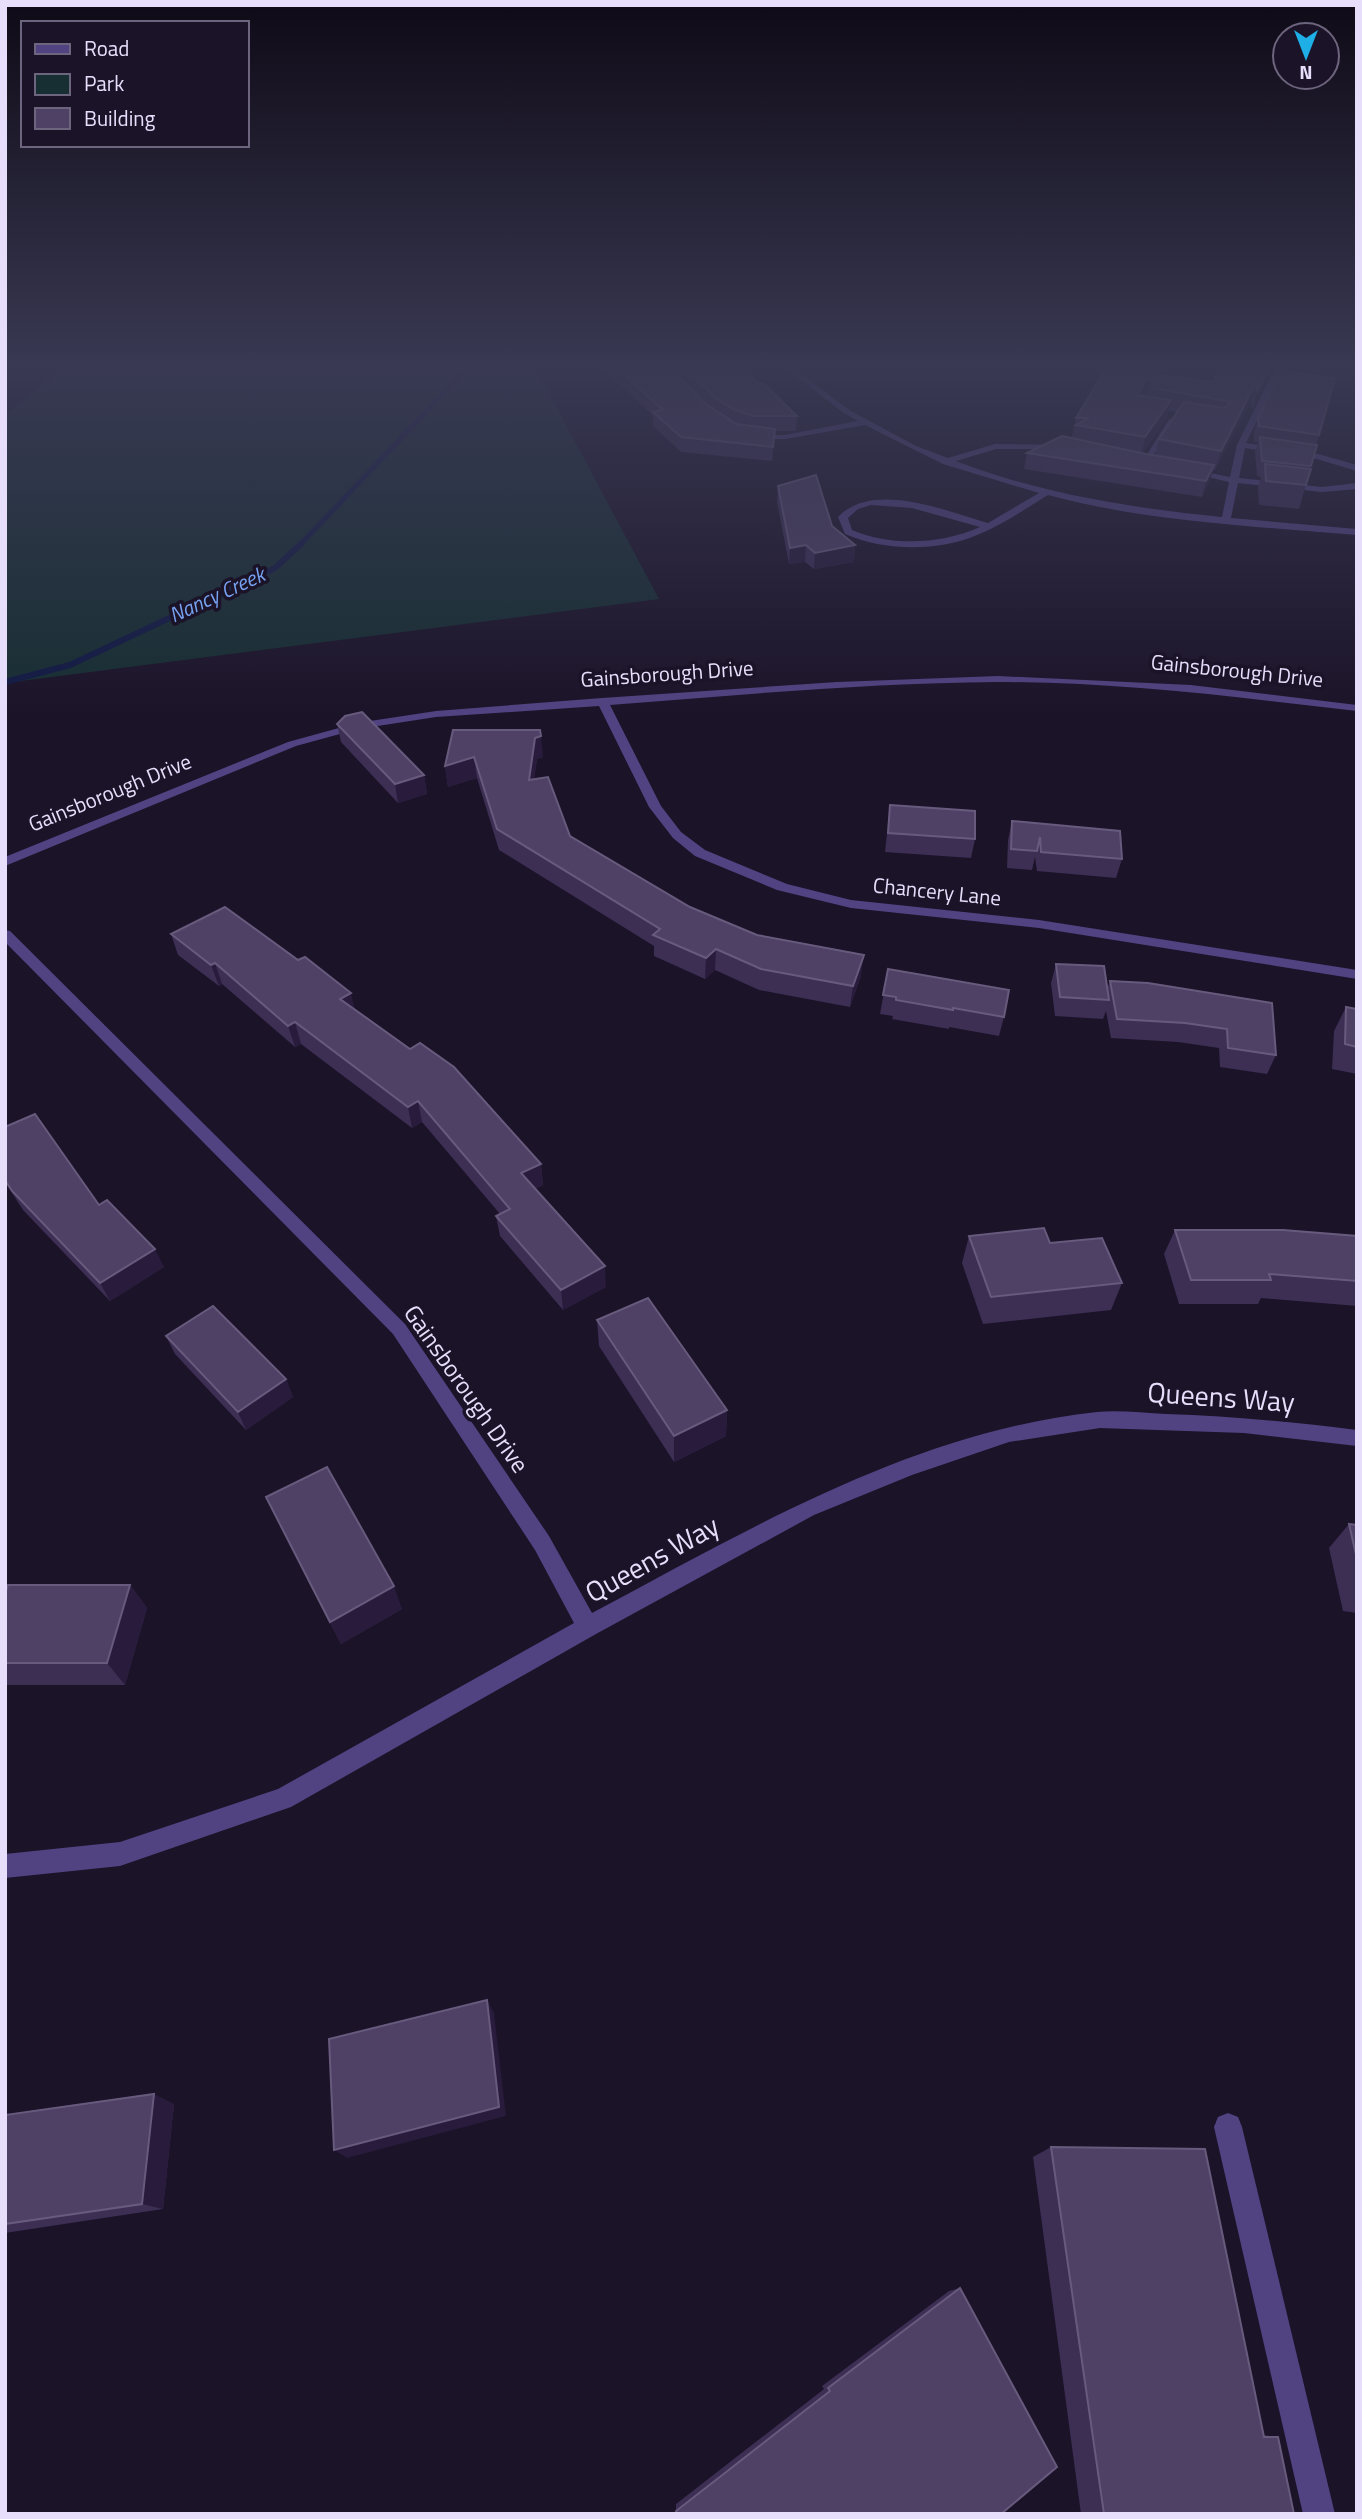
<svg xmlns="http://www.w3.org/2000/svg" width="1362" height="2519" font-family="'Titillium Web',sans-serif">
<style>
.green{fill:#172e32}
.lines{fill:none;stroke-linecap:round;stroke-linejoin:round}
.stream-far1{stroke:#111a44;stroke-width:5}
.stream{stroke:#111a44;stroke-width:6}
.minor{fill:#514382;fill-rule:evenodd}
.wall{fill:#3d2e54;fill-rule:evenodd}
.shaded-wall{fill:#281b3b}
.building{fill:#4f4166;stroke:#675a7d;stroke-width:2}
.labels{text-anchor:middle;stroke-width:7;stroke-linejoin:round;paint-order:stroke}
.far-water-label{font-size:21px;font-style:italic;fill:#77a2f1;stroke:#1b1328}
.far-street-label{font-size:21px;fill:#e7defc;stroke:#1b1328}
.street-label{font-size:24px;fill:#e7defc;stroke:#1b1328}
.near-street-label{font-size:28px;fill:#e7defc;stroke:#1b1328}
</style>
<rect width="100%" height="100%" fill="#1b1328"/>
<!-- green -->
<polygon class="green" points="68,365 534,365 659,599 5,683 5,415"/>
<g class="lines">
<!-- stream-far1 -->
<polyline class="stream-far1" points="299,546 460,376 484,365"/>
<!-- stream -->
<polyline class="stream" points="5,682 70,665 275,568 301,544"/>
<!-- minor -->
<g class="minor">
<path d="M781,365H790L849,410L916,446L948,458L995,444L1067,445L1071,447L1067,449H996L956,461C1041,494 1132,508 1222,517L1229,482L1186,472L1190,469L1230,477L1237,445L1274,370L1280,365H1289L1281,371L1246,443L1318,454L1357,465V471L1317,459L1245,448L1239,478L1322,487L1357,483V489L1322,492L1238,483L1231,518L1357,529V535C1254,526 1148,522 1048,495C1025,509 1002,525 977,535C937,552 884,551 845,534L838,517C873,480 946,511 988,523L1039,493L943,464L865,425L785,439H749L752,435H785L858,421L844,413ZM871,505L912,508L980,527C942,544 891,547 852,530L848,518L858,509Z"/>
<polygon points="1169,419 1176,421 1146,466 1140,466"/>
<path d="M998,676L1191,685L1357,705V711C1237,697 1117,682 997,682C868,683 738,695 610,705L661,806L681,832L705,850L787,884L851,900L1039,920L1357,970V979L1039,928L851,908L777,890L695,856L673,838L649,807L599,706L436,717L358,729L296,746L5,866V857L288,742L357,723L436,711L602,698L837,682Z"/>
<path d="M5,930L10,931L405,1324L549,1536L592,1613C752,1528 913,1432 1097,1412C1119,1410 1144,1413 1166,1414C1230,1416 1293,1422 1357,1430V1446L1244,1433L1100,1428L1009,1442L912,1475L814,1515L596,1634L291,1807L120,1866L5,1878V1854L120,1842L278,1789L574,1623L535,1550L393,1334L5,942Z"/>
<polygon points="1228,2113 1238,2117 1242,2127 1335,2514 1303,2514 1214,2127 1218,2117"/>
</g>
</g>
<!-- wall -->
<g class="wall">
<polygon points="598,365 668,365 709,406 671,365 742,365 758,384 797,416 796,431 775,431 772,461 681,452 653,426 653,415 609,375 606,375"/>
<path d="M1270,366L1264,384L1252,409L1251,400L1215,470H1213L1210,480L1202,497L1024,469L1027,453L1074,438V437H1072L1076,418L1155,375L1213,382ZM1169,410L1178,412L1159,439L1155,455L1143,453L1166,419Z"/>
<polygon points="1258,418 1319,435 1306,485 1299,509 1259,505 1258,487 1261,477 1257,476 1255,452 1258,442 1254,442 1254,433"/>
<polygon points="778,486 855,545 854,562 814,569 805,562 789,564 777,502"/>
<polygon points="337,724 424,775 427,794 398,803 341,742"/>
<polygon points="453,730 543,757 537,759 534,779 570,836 690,907 757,935 861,976 850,1007 759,990 715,970 705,979 654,956 654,946 499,850 477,778 448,787 445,766"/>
<polygon points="890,805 975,839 971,858 885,852"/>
<polygon points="1012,821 1122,859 1116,878 1037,871 1035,857 1032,870 1007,868 1008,840"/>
<polygon points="171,934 355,1009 541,1164 543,1185 535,1189 606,1287 563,1310 500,1236 496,1216 500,1214 422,1122 412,1128 301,1044 295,1047 222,984 219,986 178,955"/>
<polygon points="1056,964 1107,989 1110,981 1148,983 1276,1055 1267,1074 1220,1067 1219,1048 1178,1042 1111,1038 1106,1011 1103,1019 1055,1016 1051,983"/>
<polygon points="888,969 1004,1017 999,1036 949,1027 949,1029 892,1019 893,1016 880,1014"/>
<polygon points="1346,1007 1357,1009 1357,1074 1332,1069 1334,1031"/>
<polygon points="5,1127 99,1205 164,1267 110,1301 23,1210 5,1182"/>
<polygon points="1175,1230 1357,1236 1357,1306 1261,1298 1258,1304 1179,1304 1164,1254"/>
<polygon points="969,1236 1050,1243 1122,1283 1111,1310 983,1324 962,1263"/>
<polygon points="597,1320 727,1410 726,1436 674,1462 599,1346"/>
<polygon points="166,1336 286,1379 293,1397 246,1430 175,1354"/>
<polygon points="266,1497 402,1609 341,1644"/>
<polygon points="1349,1524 1357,1525 1357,1613 1343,1611 1329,1548"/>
<polygon points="130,1585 147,1608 125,1685 5,1685 5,1594"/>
<polygon points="174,2104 163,2209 5,2233 5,2115"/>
<polygon points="1051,2147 1263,2435 1278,2437 1294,2514 1081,2514 1033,2157"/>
<polygon points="960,2288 1001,2514 676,2511 676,2504 824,2389 822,2386 949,2291"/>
</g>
<!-- shaded-wall -->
<g class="shaded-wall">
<rect x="606" y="365" width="3" height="10"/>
<polygon points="1155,365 1160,365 1152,381 1150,379 1145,398 1137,395"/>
<polygon points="1270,366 1264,384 1252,409 1257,391"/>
<polygon points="1256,382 1251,400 1215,470 1221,451"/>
<polygon points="1171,400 1166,419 1141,456 1145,437"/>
<polygon points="1214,465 1210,480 1202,497 1206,481"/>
<polygon points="806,545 805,562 789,564 790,548"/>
<polygon points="855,545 854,562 814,569 815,553"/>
<polygon points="541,736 543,757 537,759 531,801 529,780 535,738"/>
<polygon points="474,757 477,778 448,787 445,766"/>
<polygon points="424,775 427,794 398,803 395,784"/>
<polygon points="716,949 715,970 705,979 706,958"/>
<polygon points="864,955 861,976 850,1007 853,986"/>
<polygon points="215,963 222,984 219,986 211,965"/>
<polygon points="351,993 356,1014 340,999"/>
<polygon points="295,1022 301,1044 295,1047 288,1026"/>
<polygon points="418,1101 422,1122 412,1128 408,1107"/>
<polygon points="541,1164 543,1185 524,1194 521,1173"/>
<polygon points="155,1249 164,1267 110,1301 100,1283"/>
<polygon points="605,1266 606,1287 563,1310 561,1290"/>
<polygon points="286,1379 293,1397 246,1430 238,1412"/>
<polygon points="727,1410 726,1436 674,1462 674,1436"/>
<polygon points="130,1585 147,1608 125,1685 107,1663"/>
<polygon points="394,1586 402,1609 341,1644 330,1622"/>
<polygon points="487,2000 494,2013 506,2116 347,2158 334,2150"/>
<polygon points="154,2094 174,2104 163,2209 142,2204"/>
</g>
<!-- building -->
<g class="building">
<polygon points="613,365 668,365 706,404 736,424 775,429 773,447 681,437 653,412 663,410"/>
<polygon points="684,365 742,365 758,384 763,383 797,416 752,416 733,409 714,397"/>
<polygon points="1108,365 1155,365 1151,374 1213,382 1224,365 1270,366 1257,391 1256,382 1221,451 1159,439 1184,402 1225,408 1231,402 1152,388 1155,383 1150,379 1146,380 1137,395 1171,400 1145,437 1076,425 1089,418 1076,418"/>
<polygon points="1281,371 1335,378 1319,435 1259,426 1258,418"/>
<polygon points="1062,436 1146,454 1214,465 1206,481 1027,453"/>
<polygon points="1260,437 1317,445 1311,466 1262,461"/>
<polygon points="1265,464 1311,469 1306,485 1266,481"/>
<polygon points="816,475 832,526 855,545 815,553 806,545 790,548 778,486"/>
<polygon points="362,712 424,775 395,784 337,724 345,716"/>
<polygon points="453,730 540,730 541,736 535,738 529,780 548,777 570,836 690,907 757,935 864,955 853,986 761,969 716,949 706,958 653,935 660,929 497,829 474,757 445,766"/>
<polygon points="890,805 975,811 975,839 888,833"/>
<polygon points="1012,821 1120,831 1122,859 1041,852 1040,837 1037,851 1011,849"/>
<polygon points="225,907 298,960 305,957 351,993 340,999 410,1049 420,1043 454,1067 541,1164 521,1173 605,1266 561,1290 496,1216 510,1209 418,1101 408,1107 295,1022 288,1026 215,963 211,965 171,934"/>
<polygon points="1056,964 1104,966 1109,1000 1060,997"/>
<polygon points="888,969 1009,990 1004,1017 953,1008 953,1010 896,1000 896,997 883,995"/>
<polygon points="1110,981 1148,983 1272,1003 1276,1055 1228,1048 1227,1029 1185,1023 1117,1019"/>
<polygon points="1346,1007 1357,1009 1357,1047 1345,1044"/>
<polygon points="35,1114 99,1205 107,1200 155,1249 100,1283 12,1191 5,1180 5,1127"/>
<polygon points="1044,1228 1050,1243 1102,1238 1122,1283 991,1297 969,1236"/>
<polygon points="1175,1230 1283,1230 1357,1236 1357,1281 1269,1274 1271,1280 1191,1280"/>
<polygon points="648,1298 727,1410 674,1436 597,1320"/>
<polygon points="213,1306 286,1379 238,1412 166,1336"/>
<polygon points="327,1467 394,1586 330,1622 266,1497"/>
<polygon points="1349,1524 1357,1525 1357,1559"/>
<polygon points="8,1585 130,1585 107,1663 5,1663 5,1594"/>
<polygon points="487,2000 499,2107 334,2150 329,2039"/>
<polygon points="154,2094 142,2204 5,2224 5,2115"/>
<polygon points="1051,2147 1205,2149 1264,2437 1278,2437 1294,2514 1104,2514"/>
<polygon points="960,2288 1057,2467 1001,2514 677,2514 676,2511 830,2391 828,2388"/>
</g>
<!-- sky -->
<linearGradient id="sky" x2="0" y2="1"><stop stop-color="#0f0a16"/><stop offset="0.51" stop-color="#393953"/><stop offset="1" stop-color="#393953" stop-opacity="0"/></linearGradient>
<rect width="1362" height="718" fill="url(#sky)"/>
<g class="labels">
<!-- far-water labels -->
<g class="far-water-label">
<text transform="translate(217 595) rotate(-25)" y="7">Nancy Creek</text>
</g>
<!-- far-street labels -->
<g class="far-street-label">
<text transform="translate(1237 671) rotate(6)" y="7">Gainsborough Drive</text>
<text transform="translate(667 674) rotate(-4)" y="7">Gainsborough Drive</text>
<text transform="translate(110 793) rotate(-22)" y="7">Gainsborough Drive</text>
<text transform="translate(937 892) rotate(6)" y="7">Chancery Lane</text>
</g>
<!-- street labels -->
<g class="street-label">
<text transform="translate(466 1389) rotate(55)" y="8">Gainsborough Drive</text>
</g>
<!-- near-street labels -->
<g class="near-street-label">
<text transform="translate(1221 1397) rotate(4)" y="10">Queens Way</text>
<text transform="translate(652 1559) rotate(-29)" y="10">Queens Way</text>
</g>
</g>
<!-- border -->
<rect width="1362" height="2519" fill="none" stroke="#e7defc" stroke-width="14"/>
<!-- legend -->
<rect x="21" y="21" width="228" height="126" fill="#1b1328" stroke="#6d647d" stroke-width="2"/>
<rect x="35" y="44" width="35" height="10" fill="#514382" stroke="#6d647d" stroke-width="2"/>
<text x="84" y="56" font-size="21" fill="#e7defc">Road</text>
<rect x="35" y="74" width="35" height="21" fill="#172e32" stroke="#6d647d" stroke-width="2"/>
<text x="84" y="91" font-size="21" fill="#e7defc">Park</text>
<rect x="35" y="108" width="35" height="21" fill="#4f4166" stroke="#6d647d" stroke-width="2"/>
<text x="84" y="126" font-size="21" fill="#e7defc">Building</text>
<!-- north arrow -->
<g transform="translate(1306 56) rotate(180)"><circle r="33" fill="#1b1328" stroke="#6d647d" stroke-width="2"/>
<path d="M0-5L12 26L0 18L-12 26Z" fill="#1eafe7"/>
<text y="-10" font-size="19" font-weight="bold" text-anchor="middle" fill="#e7defc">N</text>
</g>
</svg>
